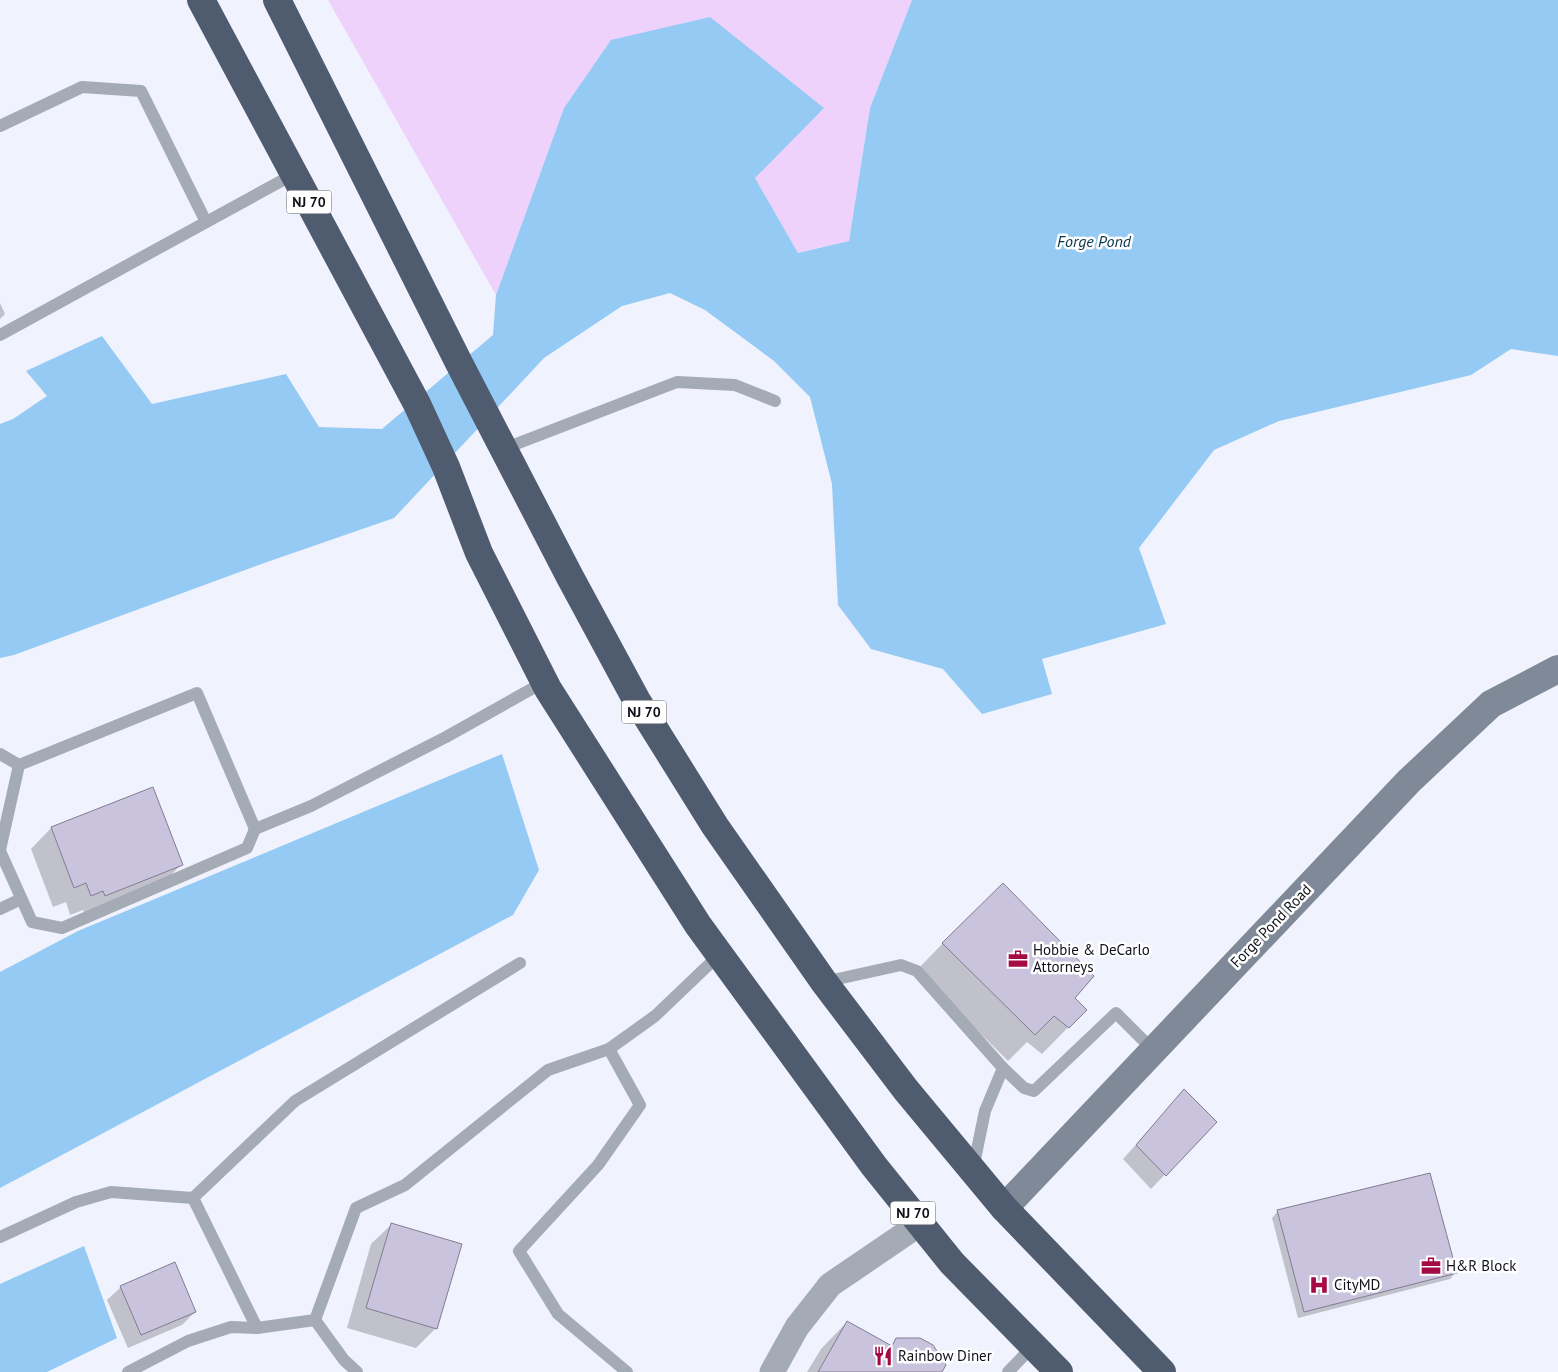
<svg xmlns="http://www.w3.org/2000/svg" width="1558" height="1372" font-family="'PT Sans',sans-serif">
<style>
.green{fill:#eed2fb}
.water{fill:#94caf4}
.shadow{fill:#0003}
.building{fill:#c9c3dd;stroke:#827c93}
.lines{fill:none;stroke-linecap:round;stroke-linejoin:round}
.lane{stroke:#a5abb5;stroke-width:12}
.street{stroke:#a5abb5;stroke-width:25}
.secondary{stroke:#808997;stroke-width:28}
.highway{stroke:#4f5b6f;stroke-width:28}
.labels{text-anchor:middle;stroke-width:5;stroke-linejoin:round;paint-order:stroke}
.shield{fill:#fff;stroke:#58585f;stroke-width:1}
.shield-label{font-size:14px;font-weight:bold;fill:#10111a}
.street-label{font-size:15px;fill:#10111a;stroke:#fff}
.poi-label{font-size:15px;fill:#10111a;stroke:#fff;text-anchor:start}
.water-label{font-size:16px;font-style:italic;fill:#08334e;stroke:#fff}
</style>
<rect width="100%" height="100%" fill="#f0f2fd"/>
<!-- green -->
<polygon class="green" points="328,0 912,0 870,108 849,241 798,253 755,178 710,17 611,41 564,108 496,295"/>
<!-- water -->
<g class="water">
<polygon points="912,0 1558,0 1558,356 1511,349 1471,375 1279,421 1214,450 1139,548 1166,624 1042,659 1052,694 982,714 943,669 871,649 838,605 832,484 810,397 774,361 705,310 670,293 622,306 544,358 394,518 267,562 14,655 0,658 0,424 13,419 47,396 26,371 102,336 152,404 286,374 319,427 382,429 493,335 496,295 564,108 611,40 710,17 824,108 755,178 798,253 849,241 870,108"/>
<polygon points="502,754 539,870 513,915 0,1188 0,972 78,931"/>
<polygon points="84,1246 117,1338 47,1372 0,1372 0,1284"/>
</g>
<!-- shadow -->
<g class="shadow">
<polygon points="0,303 5,314 0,319"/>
<polygon points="152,789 181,865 161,885 85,915 83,910 70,915 66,902 53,907 31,849 51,828"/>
<polygon points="943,943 1073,998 1085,1010 1042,1054 1027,1042 1008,1061 917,970"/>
<polygon points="1184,1091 1215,1122 1151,1189 1123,1159"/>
<polygon points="1278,1211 1456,1272 1450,1279 1298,1318 1272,1218"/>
<polygon points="392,1224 436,1328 416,1348 347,1328 371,1244"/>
<polygon points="121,1287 195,1312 182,1325 128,1348 107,1300"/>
<polygon points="847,1322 890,1346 897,1339 940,1372 807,1372 821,1349"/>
</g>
<!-- building -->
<g class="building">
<polygon points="153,787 183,865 105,896 103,891 91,896 86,883 74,888 51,827"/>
<polygon points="1003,883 1094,976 1075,998 1087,1010 1069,1028 1054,1016 1035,1035 942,943"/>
<polygon points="1184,1089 1217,1122 1166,1176 1136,1145"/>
<polygon points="1430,1173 1457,1273 1304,1312 1277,1210"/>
<polygon points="391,1223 462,1244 437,1329 366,1308"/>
<polygon points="175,1262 196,1312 141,1335 120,1286"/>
<polygon points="847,1321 892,1346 896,1338 920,1338 933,1345 946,1365 942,1372 818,1372"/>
</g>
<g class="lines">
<!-- lane -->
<g class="lane">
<polyline points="0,126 82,87 141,91 206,222"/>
<polyline points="0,335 294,174"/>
<polyline points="503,449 677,382 735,385 775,401"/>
<polyline points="0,754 19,765"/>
<polyline points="0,850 19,765 197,693 255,829"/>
<polyline points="0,851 32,922 62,928 247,848 255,829 311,806 446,737 544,682"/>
<polyline points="0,909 21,899"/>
<polyline points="520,963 295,1101 193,1198 257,1328 315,1320 356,1208 405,1185 548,1070 609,1049 655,1016 720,954"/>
<polyline points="824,982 901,965 917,971 1003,1068 985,1111 973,1169"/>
<polyline points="609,1049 640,1105 598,1165 519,1251 558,1314 627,1372"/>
<polyline points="1003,1068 1024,1088 1034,1091 1116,1013 1153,1050"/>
<polyline points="0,1237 76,1202 111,1192 193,1198"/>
<polyline points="315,1320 344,1360 357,1372"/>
<polyline points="128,1372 188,1341 231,1327 257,1328"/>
<polyline points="1008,1372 1033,1346"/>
</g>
<!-- street -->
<polyline class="street" points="772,1372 797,1327 830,1285 921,1223"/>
<!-- secondary -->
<polyline class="secondary" points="1004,1208 1409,781 1491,704 1558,669"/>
<!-- highway -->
<g class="highway">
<polyline points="201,0 417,404 446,467 479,553 548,689 698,925 874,1166 952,1263 1059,1372"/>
<polyline points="277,0 459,363 570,577 637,701 715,826 824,982 906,1090 1004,1208 1162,1372"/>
</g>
</g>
<!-- icons -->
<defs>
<symbol id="office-bare" viewBox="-9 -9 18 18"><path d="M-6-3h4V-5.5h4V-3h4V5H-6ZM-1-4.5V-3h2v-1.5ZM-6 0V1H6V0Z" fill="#a40b44" stroke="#fff" stroke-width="2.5" paint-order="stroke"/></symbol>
<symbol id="hospital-bare" viewBox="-9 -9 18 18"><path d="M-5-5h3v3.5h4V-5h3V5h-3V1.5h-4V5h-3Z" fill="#a40b44" stroke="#fff" stroke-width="2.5" paint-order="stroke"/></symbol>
<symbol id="restaurant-bare" viewBox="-9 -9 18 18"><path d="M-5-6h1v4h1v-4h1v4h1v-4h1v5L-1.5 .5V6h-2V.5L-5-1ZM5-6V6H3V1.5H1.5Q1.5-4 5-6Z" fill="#a40b44" stroke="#fff" stroke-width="2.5" paint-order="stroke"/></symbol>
</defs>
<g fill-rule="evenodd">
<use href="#office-bare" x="1004" y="945" width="28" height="28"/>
<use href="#office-bare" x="1417" y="1252" width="28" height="28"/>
<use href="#hospital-bare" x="1305" y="1271" width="28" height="28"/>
<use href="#restaurant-bare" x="869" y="1342" width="28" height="28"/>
</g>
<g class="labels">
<!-- shield labels -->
<g class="shield">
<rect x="286.5" y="190.5" width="45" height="23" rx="4"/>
<rect x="621.5" y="700.5" width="45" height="23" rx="4"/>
<rect x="890.5" y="1201.5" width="45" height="23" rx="4"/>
</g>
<g class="shield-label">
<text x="309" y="207">NJ 70</text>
<text x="644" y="717">NJ 70</text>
<text x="913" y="1218">NJ 70</text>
</g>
<!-- street labels -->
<g class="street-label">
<text transform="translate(1271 926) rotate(-46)" y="5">Forge Pond Road</text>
</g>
<!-- poi labels -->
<g class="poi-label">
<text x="1033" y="955">Hobbie &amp; DeCarlo<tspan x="1033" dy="17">Attorneys</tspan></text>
<text x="1446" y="1271">H&amp;R Block</text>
<text x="1334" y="1290">CityMD</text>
<text x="898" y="1361">Rainbow Diner</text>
</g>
<!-- water labels -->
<g class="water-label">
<text x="1094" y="247">Forge Pond</text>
</g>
</g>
</svg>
